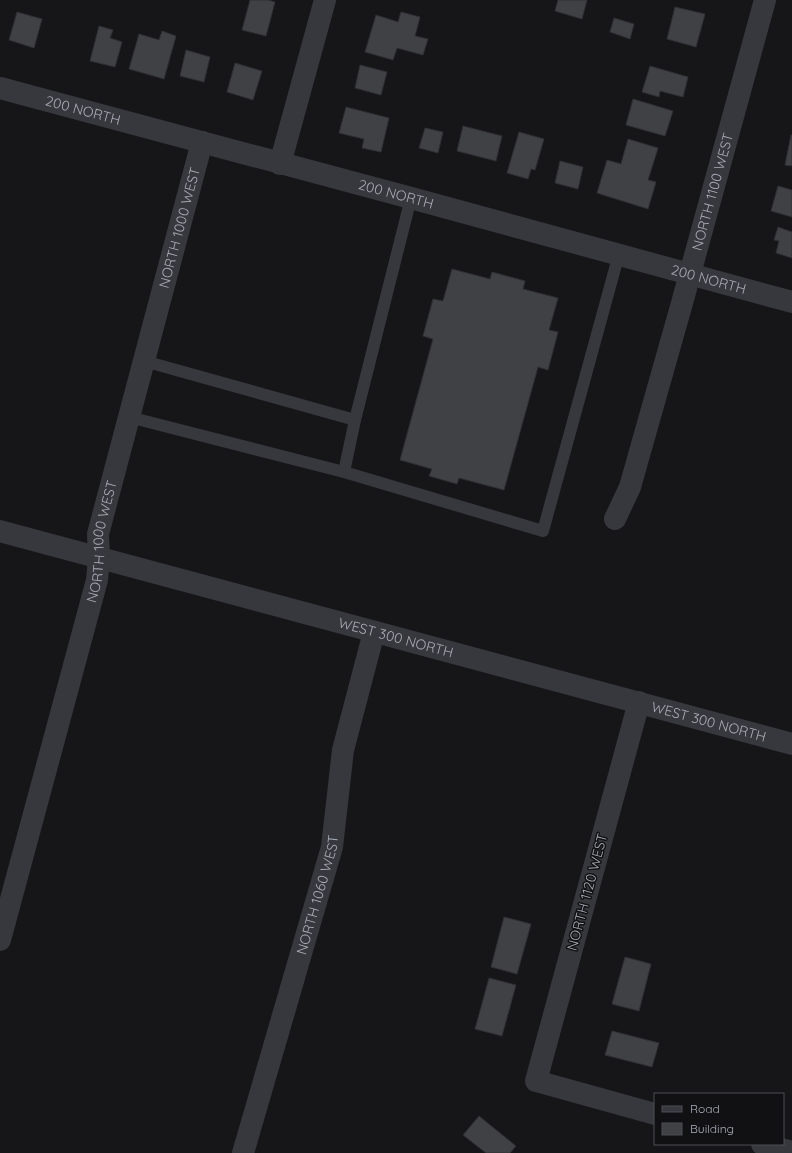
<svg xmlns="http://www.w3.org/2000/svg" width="792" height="1153" font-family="Quicksand,sans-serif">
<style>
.building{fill:#404145;stroke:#303034}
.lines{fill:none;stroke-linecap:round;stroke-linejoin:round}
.service{stroke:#37383d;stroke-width:12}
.minor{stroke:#37383d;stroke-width:22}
.labels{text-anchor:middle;stroke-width:3;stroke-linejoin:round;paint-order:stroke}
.street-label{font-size:14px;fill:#a8adb8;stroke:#111113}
</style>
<rect width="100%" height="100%" fill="#161618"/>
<!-- building -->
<g class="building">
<polygon points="250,0 268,0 275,2 266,36 242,30"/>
<polygon points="558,0 587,0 582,19 555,11"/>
<polygon points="675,7 705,14 696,47 667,39"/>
<polygon points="17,12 42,19 34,48 9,40"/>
<polygon points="401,12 420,17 415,36 428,39 423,55 397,48 393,60 365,52 376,15 398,22"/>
<polygon points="614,18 634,24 630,39 610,32"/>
<polygon points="99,26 113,30 110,38 122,42 115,67 90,61"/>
<polygon points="162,31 176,36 164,79 129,69 139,34 159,40"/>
<polygon points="186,50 210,57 204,82 180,76"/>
<polygon points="235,63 262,71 253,100 227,92"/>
<polygon points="360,65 387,72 381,95 355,88"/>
<polygon points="650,66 688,77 683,97 660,91 659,97 642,92"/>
<polygon points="633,99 673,111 665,136 626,125"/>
<polygon points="346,107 389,118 381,152 362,148 364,139 339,133"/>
<polygon points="463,126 502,136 496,161 457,151"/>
<polygon points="425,128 443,132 438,153 419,148"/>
<polygon points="519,132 544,139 535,170 531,169 528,179 507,173"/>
<polygon points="791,135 792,135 792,166 785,165"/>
<polygon points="628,139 658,148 648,180 656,182 648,209 597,193 607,160 621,164"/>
<polygon points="560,161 583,167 578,189 555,183"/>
<polygon points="778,186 792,190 792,217 771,211"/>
<polygon points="778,227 792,232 792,258 776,253 779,241 774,240"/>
<polygon points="452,269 490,279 492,272 525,281 523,289 558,298 549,330 558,332 548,370 538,367 504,490 459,478 457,484 429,476 432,469 400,460 433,339 423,336 433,299 443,301"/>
<polygon points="504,917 531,924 517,974 491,967"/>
<polygon points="625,957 651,964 639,1011 612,1004"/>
<polygon points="489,978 516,985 502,1036 475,1029"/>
<polygon points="612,1031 659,1043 652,1067 605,1055"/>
<polygon points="479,1116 516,1146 510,1153 486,1153 463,1135"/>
</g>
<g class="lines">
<!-- service -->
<g class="service">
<polyline points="144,361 355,420 411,198"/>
<polyline points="129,417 344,472 543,531 619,254"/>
<polyline points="344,472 355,420"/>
</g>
<!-- minor -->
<g class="minor">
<path id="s1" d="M0,88L411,198L792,302"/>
<polyline points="280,164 325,0"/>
<path id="s2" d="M615,519L630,487L682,303L765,0"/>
<path id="s3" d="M0,531L792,744"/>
<polyline points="639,702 536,1081 655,1114"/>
<path id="s4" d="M0,940L97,580L99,558L98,534L202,142"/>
<polyline points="762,1144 792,1152"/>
<path id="s5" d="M243,1153L332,847L343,750L374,632"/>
</g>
</g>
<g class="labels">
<!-- street labels -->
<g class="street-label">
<text dy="5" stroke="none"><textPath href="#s1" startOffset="86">200 NORTH</textPath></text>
<text dy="5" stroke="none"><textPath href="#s2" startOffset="342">NORTH 1100 WEST</textPath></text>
<text dy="5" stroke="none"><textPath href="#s1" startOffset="410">200 NORTH</textPath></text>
<text dy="5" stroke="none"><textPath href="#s4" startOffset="736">NORTH 1000 WEST</textPath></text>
<text dy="5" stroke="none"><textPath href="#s1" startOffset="734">200 NORTH</textPath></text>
<text dy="5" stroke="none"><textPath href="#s4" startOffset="412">NORTH 1000 WEST</textPath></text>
<text dy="5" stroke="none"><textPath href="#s3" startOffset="410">WEST 300 NORTH</textPath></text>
<text dy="5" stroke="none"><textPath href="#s3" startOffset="734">WEST 300 NORTH</textPath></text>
<text transform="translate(587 892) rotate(-75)" y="5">NORTH 1120 WEST</text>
<text dy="5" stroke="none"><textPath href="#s5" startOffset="269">NORTH 1060 WEST</textPath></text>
</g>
</g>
<!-- legend -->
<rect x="654" y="1093" width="130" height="52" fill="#111113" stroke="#4d4f55"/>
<rect x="662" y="1106" width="20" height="6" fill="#37383d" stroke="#4d4f55"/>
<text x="690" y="1113" font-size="12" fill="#a8adb8">Road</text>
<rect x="662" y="1123" width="20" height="12" fill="#404145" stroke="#4d4f55"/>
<text x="690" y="1133" font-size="12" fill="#a8adb8">Building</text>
</svg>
